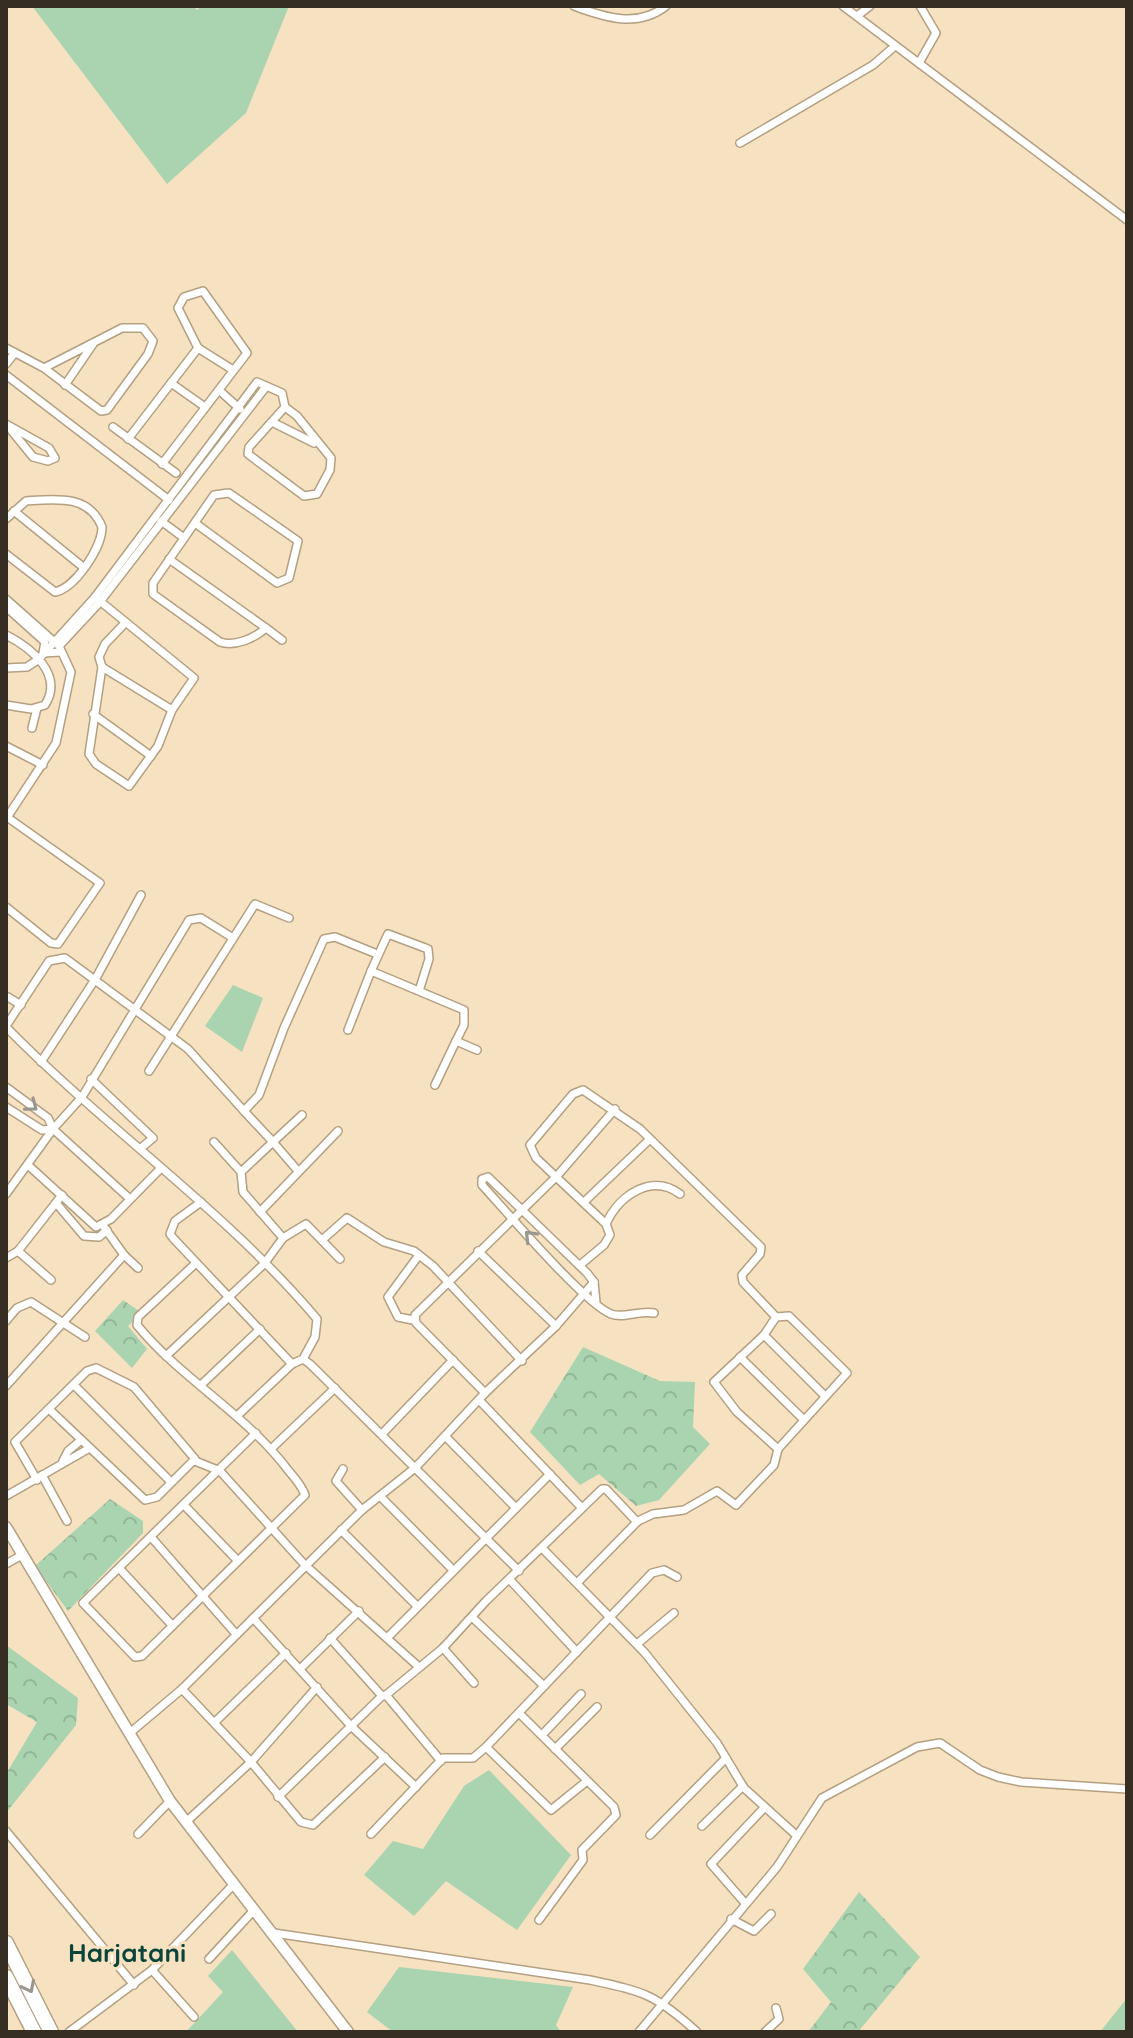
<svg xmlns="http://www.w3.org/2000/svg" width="1133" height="2038" font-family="Quicksand,sans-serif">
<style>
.green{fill:#aad4b0}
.forest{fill:url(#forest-crowns)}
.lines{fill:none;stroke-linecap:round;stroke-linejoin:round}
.street-casing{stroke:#b4a081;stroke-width:10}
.secondary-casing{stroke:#b4a081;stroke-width:13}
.highway-casing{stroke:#b4a081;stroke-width:17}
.street{stroke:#fff;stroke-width:7}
.secondary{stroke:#fff;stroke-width:10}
.highway{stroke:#fff;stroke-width:14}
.oneway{stroke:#9a9690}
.labels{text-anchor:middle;stroke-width:6;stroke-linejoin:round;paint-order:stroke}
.quarter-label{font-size:26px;font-weight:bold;fill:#0b4439;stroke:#f6e1c1}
</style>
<defs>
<pattern id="forest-crowns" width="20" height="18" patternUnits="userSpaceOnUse" patternTransform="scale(2)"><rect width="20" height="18" fill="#aad4b0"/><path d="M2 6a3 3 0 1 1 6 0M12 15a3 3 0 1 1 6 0" fill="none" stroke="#93b697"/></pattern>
</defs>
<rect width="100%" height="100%" fill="#f6e1c1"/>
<!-- green -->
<g class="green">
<polygon points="32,6 193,6 197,10 202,6 289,6 246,113 167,184"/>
<polygon points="233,985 263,998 242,1052 205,1026"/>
<polygon points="489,1770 571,1855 517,1930 446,1881 414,1916 364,1875 393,1841 423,1849 464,1786"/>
<polygon points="232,1950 298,2032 186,2032 223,1992 208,1976"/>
<polygon points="399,1967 573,1987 556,2025 561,2032 393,2032 367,2012"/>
<polygon points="1127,1998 1127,2032 1100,2032"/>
</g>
<!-- forest -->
<g class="forest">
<polygon points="123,1300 142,1313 128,1326 147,1349 132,1368 95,1331"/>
<polygon points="583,1347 660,1381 695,1382 693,1427 710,1444 659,1500 636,1506 599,1474 580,1485 530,1432"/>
<polygon points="110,1499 143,1521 143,1533 68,1611 35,1566"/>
<polygon points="6,1645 78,1698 76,1725 6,1813 6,1774 37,1722 6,1704"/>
<polygon points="859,1892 920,1957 858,2032 808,2032 831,2002 803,1969"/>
</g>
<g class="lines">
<defs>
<g id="street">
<path d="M574,6C606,18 638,28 666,6"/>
<polyline points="843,6 1127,220"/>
<polyline points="857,16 870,6"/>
<polyline points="919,63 936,33 920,6"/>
<polyline points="740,143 873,65 895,46"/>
<polyline points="6,348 44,368 101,411 107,410 148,354 153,341 143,328 122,328 44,368"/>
<polyline points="6,364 14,354"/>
<polyline points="6,375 169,500"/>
<polyline points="171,383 205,407"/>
<polyline points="65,385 93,344"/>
<polyline points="220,391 240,409"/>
<polyline points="274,423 314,443"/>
<polyline points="6,424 49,448 55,458 48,461 33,457 7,425"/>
<polyline points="113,427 176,473"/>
<polyline points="128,439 198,348"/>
<polyline points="162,464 247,353 203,291 184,297 178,308 198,348 233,370"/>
<polyline points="14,511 83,567"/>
<path d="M6,519L26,501C55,499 89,494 102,527C102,548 75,588 55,592L6,554"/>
<polyline points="161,521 184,538"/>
<path d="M169,559L266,628C255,638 235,647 220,642L153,594V583L214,495L229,493L298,541L289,578L277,583L195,523"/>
<polyline points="95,597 194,678 172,710 158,746 129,786 96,764 89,754 102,667 99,657 105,644 125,623"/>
<polyline points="6,599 59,646 71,672 56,743 6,819"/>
<polyline points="6,607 45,642 43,653 61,652"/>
<polyline points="266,628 282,640"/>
<path d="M6,635C32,648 64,675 45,705L31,709L6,705"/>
<polyline points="59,646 99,603 265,388"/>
<polyline points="102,667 172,710"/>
<polyline points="6,668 27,667 39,659 95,597 257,382 282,393 285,407 297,416 331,458 330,470 317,494 304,496 248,454 249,447 285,407"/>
<polyline points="93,714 151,756"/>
<polyline points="32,728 37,708"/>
<polyline points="6,746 43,765"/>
<polyline points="6,907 51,943 58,944 100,883 7,817"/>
<polyline points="419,991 429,959 428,949 388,934 371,971 464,1010 464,1025 456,1041 477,1050"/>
<polyline points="8,997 21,1005"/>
<polyline points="6,1026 49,961 65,958 188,1049 244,1111"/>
<path d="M6,1027C105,1128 225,1210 317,1319L315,1337L303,1359"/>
<polyline points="348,1030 371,971"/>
<polyline points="41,1062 96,978 141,895"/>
<polyline points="149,1071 255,904 289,918"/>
<polyline points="91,1079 153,1138 141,1148"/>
<polyline points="435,1085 456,1041"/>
<polyline points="6,1087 48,1118 53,1129 130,1199"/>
<polyline points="6,1107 42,1130 53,1129"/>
<polyline points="214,1142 241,1172"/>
<polyline points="28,1165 96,1227 111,1219 161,1168"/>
<polyline points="298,1171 273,1142 302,1115"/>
<polyline points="6,1194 53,1129 82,1097 189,920 201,918 233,938"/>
<polyline points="201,1202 175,1221 170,1234 173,1238 292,1364 303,1359 310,1364 519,1571"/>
<polyline points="584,1202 649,1140"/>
<polyline points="56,1203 84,1236 99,1237 107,1230"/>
<polyline points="260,1212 338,1131"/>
<path d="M606,1224C619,1195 652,1173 680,1194"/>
<polyline points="104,1227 124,1255 138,1268"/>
<polyline points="283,1238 306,1224 340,1259"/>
<polyline points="322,1240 347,1218 384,1242 414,1251 433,1266 522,1361"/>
<polyline points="18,1251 62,1195"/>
<polyline points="478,1251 556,1326"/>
<polyline points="6,1258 18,1251 51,1280"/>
<path d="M196,1263L138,1317L137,1325C181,1379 245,1413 288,1470C295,1478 302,1486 305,1495L142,1656L135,1657L83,1603L256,1433"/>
<path d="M596,1302L594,1282L587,1273L488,1177L482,1179V1185C506,1211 585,1304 611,1314C623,1319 640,1310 654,1313"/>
<polyline points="776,1317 764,1335 714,1382 737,1412 778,1449"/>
<polyline points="413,1320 398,1317 388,1297 419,1255"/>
<polyline points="6,1321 17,1308 31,1302 85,1337"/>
<polyline points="764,1335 825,1396"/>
<polyline points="166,1356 264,1264 283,1238 243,1192 241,1172 273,1142 244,1111 259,1095 284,1028 324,939 335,937 377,954"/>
<polyline points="740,1357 803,1419"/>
<polyline points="202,1384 260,1329"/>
<polyline points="74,1385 171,1482"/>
<polyline points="6,1386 124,1255"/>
<polyline points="485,1393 416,1323 415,1315 557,1176 615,1109"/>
<polyline points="481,1402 581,1507"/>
<polyline points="238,1415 292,1364"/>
<polyline points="382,1434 453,1360"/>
<polyline points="446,1437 516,1508"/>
<polyline points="272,1448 335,1388"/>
<polyline points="63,1461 68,1451 80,1441"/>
<polyline points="195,1461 220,1471 304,1564 419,1667"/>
<polyline points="343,1469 336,1481 362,1510"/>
<polyline points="42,1475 67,1521"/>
<polyline points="37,1480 15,1442 87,1371 96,1368 134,1387 195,1459 157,1497 145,1500 50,1410"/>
<polyline points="6,1496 88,1449"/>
<polyline points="380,1496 453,1570"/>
<polyline points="184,1505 237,1560"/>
<polyline points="341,1530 417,1606"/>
<polyline points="151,1537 236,1634"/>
<polyline points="543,1549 645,1653 717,1743 744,1788 796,1835"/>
<polyline points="6,1564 22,1555"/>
<polyline points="119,1568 171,1624"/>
<polyline points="511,1581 577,1652"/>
<polyline points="578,1582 638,1521 653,1514 684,1510 717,1491 736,1505 774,1465 778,1449 847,1373 789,1316 776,1317 743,1282 742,1275 760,1254 761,1247 640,1129 583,1090 573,1094 530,1145 536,1158 606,1224 610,1235 604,1245 580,1265"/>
<polyline points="253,1618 351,1726 416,1787"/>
<polyline points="473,1618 544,1686"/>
<polyline points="388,1637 550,1474"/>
<polyline points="330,1638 382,1696 386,1695 441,1761"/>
<polyline points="637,1644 674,1613"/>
<polyline points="443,1648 474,1683"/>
<polyline points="300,1669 359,1611"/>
<polyline points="182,1689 251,1762 317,1687"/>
<polyline points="386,1695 443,1648 486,1601 602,1489 606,1489 637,1522"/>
<polyline points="520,1714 614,1807 616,1815 582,1850 583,1860 539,1920"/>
<polyline points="215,1722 286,1653"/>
<polyline points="131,1732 182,1689 362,1510 415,1468 485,1393 556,1326 594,1282"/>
<polyline points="542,1735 581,1694"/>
<polyline points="486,1747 551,1810 587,1781"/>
<polyline points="555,1749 597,1707"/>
<polyline points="278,1797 382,1696"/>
<polyline points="186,1822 251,1762 301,1822 313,1825 385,1757"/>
<polyline points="702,1826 743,1786"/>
<polyline points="6,1831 134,1985"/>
<polyline points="138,1834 170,1801"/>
<polyline points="371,1834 443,1758 473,1758 486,1747 652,1573 664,1570 677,1577"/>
<polyline points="650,1835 726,1758"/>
<polyline points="745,1903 711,1864 764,1808"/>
<polyline points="731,1919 754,1931 771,1914"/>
<path d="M274,1933L590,1980C645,1992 655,1994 697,2032"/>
<polyline points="209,1959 254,1910"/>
<polyline points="152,1970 194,2017"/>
<polyline points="69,2032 152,1970 233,1885"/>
<polyline points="639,2032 777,1867 822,1798 917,1747 940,1743 980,1770 998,1777 1021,1782 1127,1789"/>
<polyline points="765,2032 779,2019 776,2008"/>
</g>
<polyline id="secondary" points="6,1527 170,1801 348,2032"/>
<g id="highway">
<polyline points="6,1943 51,2032"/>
<polyline points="6,1977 34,2032"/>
</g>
</defs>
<!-- street casing -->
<use href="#street" class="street-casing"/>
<!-- secondary casing -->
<use href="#secondary" class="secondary-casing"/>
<!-- highway casing -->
<use href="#highway" class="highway-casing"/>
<!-- street -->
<use href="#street" class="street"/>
<!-- secondary -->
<use href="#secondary" class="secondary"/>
<!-- highway -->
<use href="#highway" class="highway"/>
</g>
<!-- one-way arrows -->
<defs><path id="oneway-chevron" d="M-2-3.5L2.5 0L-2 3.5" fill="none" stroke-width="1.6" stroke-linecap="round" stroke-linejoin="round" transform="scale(2)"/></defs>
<g class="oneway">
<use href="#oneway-chevron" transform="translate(32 1106) rotate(37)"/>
<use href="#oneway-chevron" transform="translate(530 1236) rotate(-134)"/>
<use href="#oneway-chevron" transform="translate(29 1987) rotate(63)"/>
</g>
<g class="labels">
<!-- quarter labels -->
<g class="quarter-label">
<text x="127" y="1962">Harjatani</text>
</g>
</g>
<!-- border -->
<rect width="1133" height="2038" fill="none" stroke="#362e22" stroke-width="16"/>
</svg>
